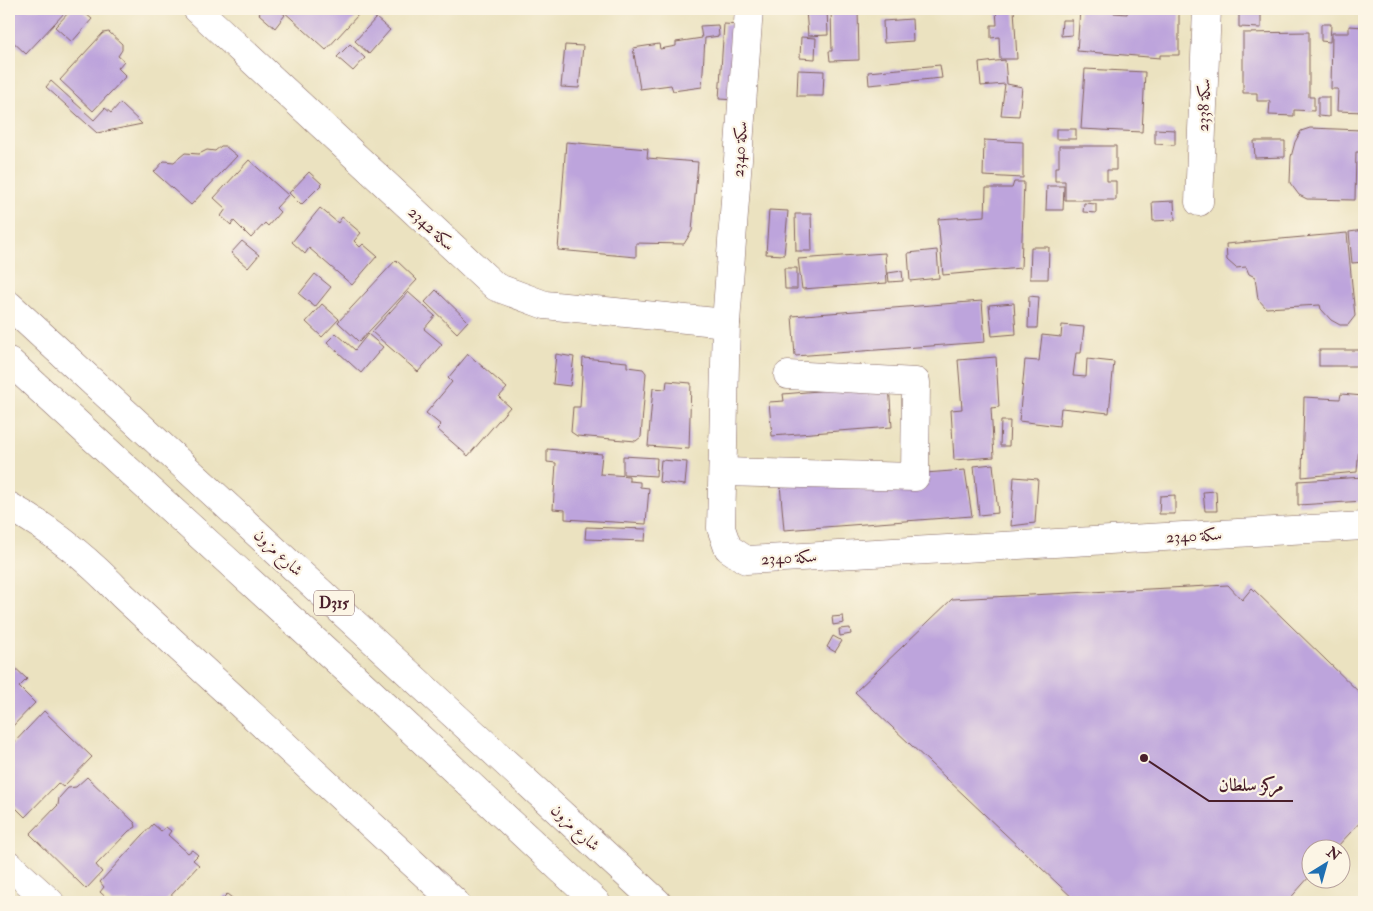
<svg xmlns="http://www.w3.org/2000/svg" width="1373" height="911" font-family="'IM FELL Double Pica',Amiri,serif">
<style>
.building{fill:#bda4dc}
.lines{fill:none;stroke-linecap:round;stroke-linejoin:round}
.minor-casing{stroke:#82635f;stroke-width:29}
.major-casing{stroke:#82635f;stroke-width:29}
.minor{stroke:#fff;stroke-width:28}
.major{stroke:#fff;stroke-width:28}
.labels{text-anchor:middle;stroke-width:4.5;stroke-linejoin:round;paint-order:stroke}
.shield{fill:#fcf5e5;stroke:#7f5f63;stroke-width:1}
.shield-label{font-size:15px;font-weight:bold;fill:#4a1f2b}
.street-label{font-size:16px;fill:#4a1f2b;stroke:#fcf5e5}
.leader{fill:none;stroke:#4a1f2b;stroke-width:2}
.callout-dot{fill:#4a1f2b;stroke:#fcf5e5;stroke-width:2}
.callout-label{font-size:18px;text-anchor:middle;font-weight:bold;fill:#4a1f2b;stroke:#fcf5e5;stroke-width:4.5;stroke-linejoin:round;paint-order:stroke}
</style>
<rect width="100%" height="100%" fill="#fcf5e5"/>
<filter id="ink" filterUnits="userSpaceOnUse"><feTurbulence type="fractalNoise" baseFrequency=".02" numOctaves="2"/><feDisplacementMap in="SourceGraphic" scale="10" xChannelSelector="R" yChannelSelector="G"/><feConvolveMatrix kernelMatrix="1 2 1 2 8 2 1 2 1" color-interpolation-filters="sRGB"/></filter>
<filter id="wash" filterUnits="userSpaceOnUse"><feTurbulence type="fractalNoise" baseFrequency=".0096" numOctaves="4" result="noise"/><feDisplacementMap in="SourceGraphic" scale="20" xChannelSelector="R" yChannelSelector="G"/><feGaussianBlur stdDeviation="1.12" result="paint"/><feColorMatrix in="noise" values="0 0 0 0 0 0 0 0 0 0 0 0 0 0 0 0 0 1.4 0 .05"/><feComposite in="paint" operator="in"/></filter>
<g filter="url(#wash)">
<rect width="100%" height="100%" fill="#ebe2c0"/>
<g id="blocks">
<!-- building -->
<g class="building">
<polygon points="9,9 68,9 26,54 9,38"/>
<polygon points="72,9 80,9 92,19 72,42 55,27"/>
<polygon points="263,9 278,9 285,15 275,28 259,14"/>
<polygon points="281,9 351,9 358,15 326,50"/>
<polygon points="827,9 828,35 808,36 806,10"/>
<polygon points="831,9 858,9 859,60 830,61 829,51 832,51"/>
<polygon points="996,9 1014,9 1017,59 1000,59 999,37 991,38 991,25 997,25"/>
<polygon points="1080,9 1114,9 1114,13 1127,14 1128,9 1179,9 1179,55 1160,55 1160,58 1077,51"/>
<polygon points="1239,9 1261,9 1261,28 1239,27"/>
<polygon points="376,18 390,30 369,54 355,41"/>
<polygon points="912,19 913,41 884,43 883,21"/>
<polygon points="1062,20 1072,20 1072,35 1061,36"/>
<polygon points="724,24 741,25 736,100 719,99"/>
<polygon points="1321,24 1331,24 1330,42 1321,41"/>
<polygon points="718,25 719,36 705,38 702,87 673,91 671,85 640,89 633,48 659,44 660,49 676,46 676,42 702,38 700,26"/>
<polygon points="1349,26 1364,27 1364,112 1337,111 1338,89 1331,89 1332,33 1349,33"/>
<polygon points="109,32 122,44 122,50 118,56 124,61 118,68 126,76 93,111 60,80 103,33"/>
<polygon points="1309,32 1309,97 1314,97 1314,111 1294,110 1294,116 1269,115 1270,101 1257,101 1257,93 1243,93 1243,33"/>
<polygon points="801,37 816,38 815,59 800,58"/>
<polygon points="350,44 365,58 353,71 337,57"/>
<polygon points="565,45 583,46 579,88 561,87"/>
<polygon points="1005,60 1007,84 1022,87 1019,116 1001,115 1005,84 981,86 979,63"/>
<polygon points="940,65 942,78 869,85 868,72"/>
<polygon points="1085,69 1145,72 1142,132 1081,129"/>
<polygon points="798,70 824,71 823,96 797,96"/>
<polygon points="51,81 94,120 105,108 111,113 120,103 142,124 97,133 46,87"/>
<polygon points="1318,97 1329,97 1329,117 1318,116"/>
<polygon points="1310,128 1362,130 1362,152 1356,152 1355,200 1307,199 1299,195 1290,183 1291,157 1295,142 1301,131"/>
<rect x="1056" y="129" width="20" height="10"/>
<polygon points="1155,129 1175,130 1175,145 1155,144"/>
<polygon points="984,140 1023,142 1023,178 983,176"/>
<polygon points="1254,141 1285,141 1285,157 1255,158"/>
<polygon points="566,142 648,149 647,158 698,162 692,231 684,244 636,243 636,257 558,250"/>
<polygon points="221,146 225,146 237,156 191,205 154,172 164,161 174,162 185,153 199,154 207,150 215,151"/>
<polygon points="1059,146 1116,146 1116,170 1107,170 1107,181 1116,181 1116,200 1065,200 1065,181 1055,181 1055,167 1059,167"/>
<polygon points="249,160 288,195 276,208 280,212 268,226 265,223 251,238 234,221 231,225 221,216 226,209 214,198"/>
<polygon points="309,172 322,184 301,205 289,193"/>
<polygon points="1014,182 1024,182 1021,268 943,275 938,219 985,216 986,188 1012,188"/>
<polygon points="1047,186 1064,186 1063,210 1046,210"/>
<polygon points="1174,201 1175,220 1153,221 1152,202"/>
<polygon points="1084,203 1096,204 1096,213 1083,212"/>
<polygon points="320,208 338,223 342,217 361,233 354,241 360,247 363,244 377,256 352,285 309,248 305,254 292,242"/>
<polygon points="769,210 788,211 784,255 766,254"/>
<polygon points="795,214 811,214 812,251 796,251"/>
<polygon points="1364,230 1364,262 1352,263 1349,232"/>
<polygon points="1347,233 1355,316 1348,325 1340,325 1331,320 1321,309 1320,305 1266,308 1258,299 1255,277 1249,274 1246,267 1236,268 1227,260 1226,244"/>
<polygon points="242,241 259,255 248,268 231,253"/>
<polygon points="1031,247 1049,247 1048,279 1030,279"/>
<polygon points="937,250 939,278 910,281 908,253"/>
<polygon points="885,253 887,283 802,289 798,259"/>
<polygon points="396,260 417,280 359,342 338,322"/>
<polygon points="784,268 797,268 797,289 785,289"/>
<polygon points="902,271 903,281 889,282 888,273"/>
<polygon points="315,274 331,287 315,307 299,294"/>
<polygon points="436,290 468,321 457,333 425,302"/>
<polygon points="408,292 435,316 424,329 442,344 418,372 372,332"/>
<polygon points="1029,296 1039,297 1037,328 1028,328"/>
<polygon points="982,301 985,342 795,356 792,316"/>
<polygon points="1014,303 1016,334 992,336 989,305"/>
<polygon points="322,304 339,319 322,337 306,322"/>
<polygon points="1062,325 1084,327 1081,353 1076,353 1073,376 1086,377 1087,359 1114,362 1109,413 1061,408 1059,426 1019,421 1025,360 1039,361 1042,335 1061,337"/>
<polygon points="336,333 355,350 368,334 383,347 361,373 327,342"/>
<rect x="1319" y="350" width="45" height="16"/>
<polygon points="468,354 507,388 499,397 510,407 468,456 437,429 441,425 426,413 452,382 448,378"/>
<polygon points="556,354 574,357 570,386 553,384"/>
<polygon points="996,357 999,407 991,408 994,457 954,460 951,410 962,409 958,360"/>
<polygon points="583,358 627,362 627,367 643,369 646,373 641,437 636,441 577,436 571,432 573,407 580,407"/>
<polygon points="667,381 691,383 689,449 648,446 653,388 666,389"/>
<polygon points="889,385 892,427 772,436 769,402 784,401 783,394"/>
<polygon points="1341,394 1363,396 1357,472 1302,477 1304,397 1340,399"/>
<polygon points="1001,421 1010,421 1009,446 1000,446"/>
<polygon points="547,449 602,454 600,474 629,476 629,481 640,482 640,487 649,488 646,524 565,519 565,510 553,509 556,463 547,462"/>
<polygon points="623,456 657,458 656,476 623,474"/>
<polygon points="661,460 687,462 685,485 659,482"/>
<polygon points="993,464 998,513 979,515 974,466"/>
<polygon points="965,470 972,516 784,530 780,484"/>
<polygon points="1014,477 1038,479 1035,523 1011,526"/>
<polygon points="1364,477 1364,501 1298,505 1298,481"/>
<polygon points="1216,491 1217,511 1205,511 1203,492"/>
<polygon points="1175,495 1175,514 1159,514 1160,496"/>
<polygon points="586,527 646,529 645,541 585,539"/>
<polygon points="1228,585 1242,600 1252,588 1364,697 1364,818 1336,848 1310,848 1310,876 1287,902 1077,902 855,692 952,599"/>
<polygon points="843,616 844,623 833,625 832,617"/>
<polygon points="850,628 851,634 840,636 839,629"/>
<polygon points="833,636 842,641 835,652 827,647"/>
<polygon points="10,663 27,679 19,687 35,703 9,730"/>
<polygon points="44,711 92,757 63,787 58,783 25,817 9,801 9,748"/>
<polygon points="87,777 135,823 136,827 129,831 96,865 102,872 86,889 30,834 58,805 59,798 68,788 76,787"/>
<polygon points="153,824 161,831 166,827 171,831 168,835 188,853 192,850 198,855 193,860 199,865 165,902 111,902 100,892 104,887 100,882"/>
<polygon points="227,894 237,902 219,902"/>
</g>
</g>
</g>
<g filter="url(#ink)">
<use href="#blocks" fill-opacity="0" stroke="#82635f" stroke-width="1"/>
<g class="lines">
<defs>
<g id="minor">
<polyline points="197,9 496,287 545,305 726,323"/>
<polyline points="749,9 726,323 721,528 728,548 746,560 1364,526"/>
<polyline points="1199,202 1207,9"/>
<polyline points="724,472 915,477 916,382 788,375"/>
<path d="M9,506C52,530 88,559 122,595L455,902"/>
<polyline points="9,865 50,902"/>
</g>
<g id="major">
<polyline points="9,305 657,902"/>
<polyline points="9,361 347,670 596,902"/>
</g>
</defs>
<!-- minor casing -->
<use href="#minor" class="minor-casing"/>
<!-- major casing -->
<use href="#major" class="major-casing"/>
<!-- minor -->
<use href="#minor" class="minor"/>
<!-- major -->
<use href="#major" class="major"/>
</g>
</g>
<g class="labels">
<!-- shield labels -->
<rect class="shield" x="314" y="590.5" width="40" height="25" rx="4"/>
<g class="shield-label">
<text x="334" y="608">D315</text>
</g>
<!-- street labels -->
<g class="street-label">
<text transform="translate(1203 105) rotate(-88)" y="6">سكة 2338</text>
<text transform="translate(739 149) rotate(-86)" y="6">سكة 2340</text>
<text transform="translate(432 228) rotate(43)" y="6">سكة 2342</text>
<text transform="translate(1194 535) rotate(-3)" y="6">سكة 2340</text>
<text transform="translate(279 552) rotate(43)" y="6">شارع مزون</text>
<text transform="translate(789 557) rotate(-3)" y="6">سكة 2340</text>
<text transform="translate(576 827) rotate(43)" y="6">شارع مزون</text>
</g>
</g>
<!-- callouts -->
<path class="leader" d="M1144 758L1209 801H1293"/>
<circle class="callout-dot" cx="1144" cy="758" r="5"/>
<g class="callout-label">
<text x="1251" y="791">مركز سلطان</text>
</g>
<!-- margin -->
<rect width="1373" height="911" fill="none" stroke="#fcf5e5" stroke-width="30"/>
<!-- north arrow -->
<g transform="translate(1326 864) rotate(37)"><circle r="24" fill="#fcf5e5" stroke="#b59f9b"/>
<path d="M0-4L9 19L0 12L-9 19Z" fill="#1f6fb2"/>
<text y="-8" font-size="14" font-weight="bold" text-anchor="middle" fill="#4a1f2b">N</text>
</g>
</svg>
